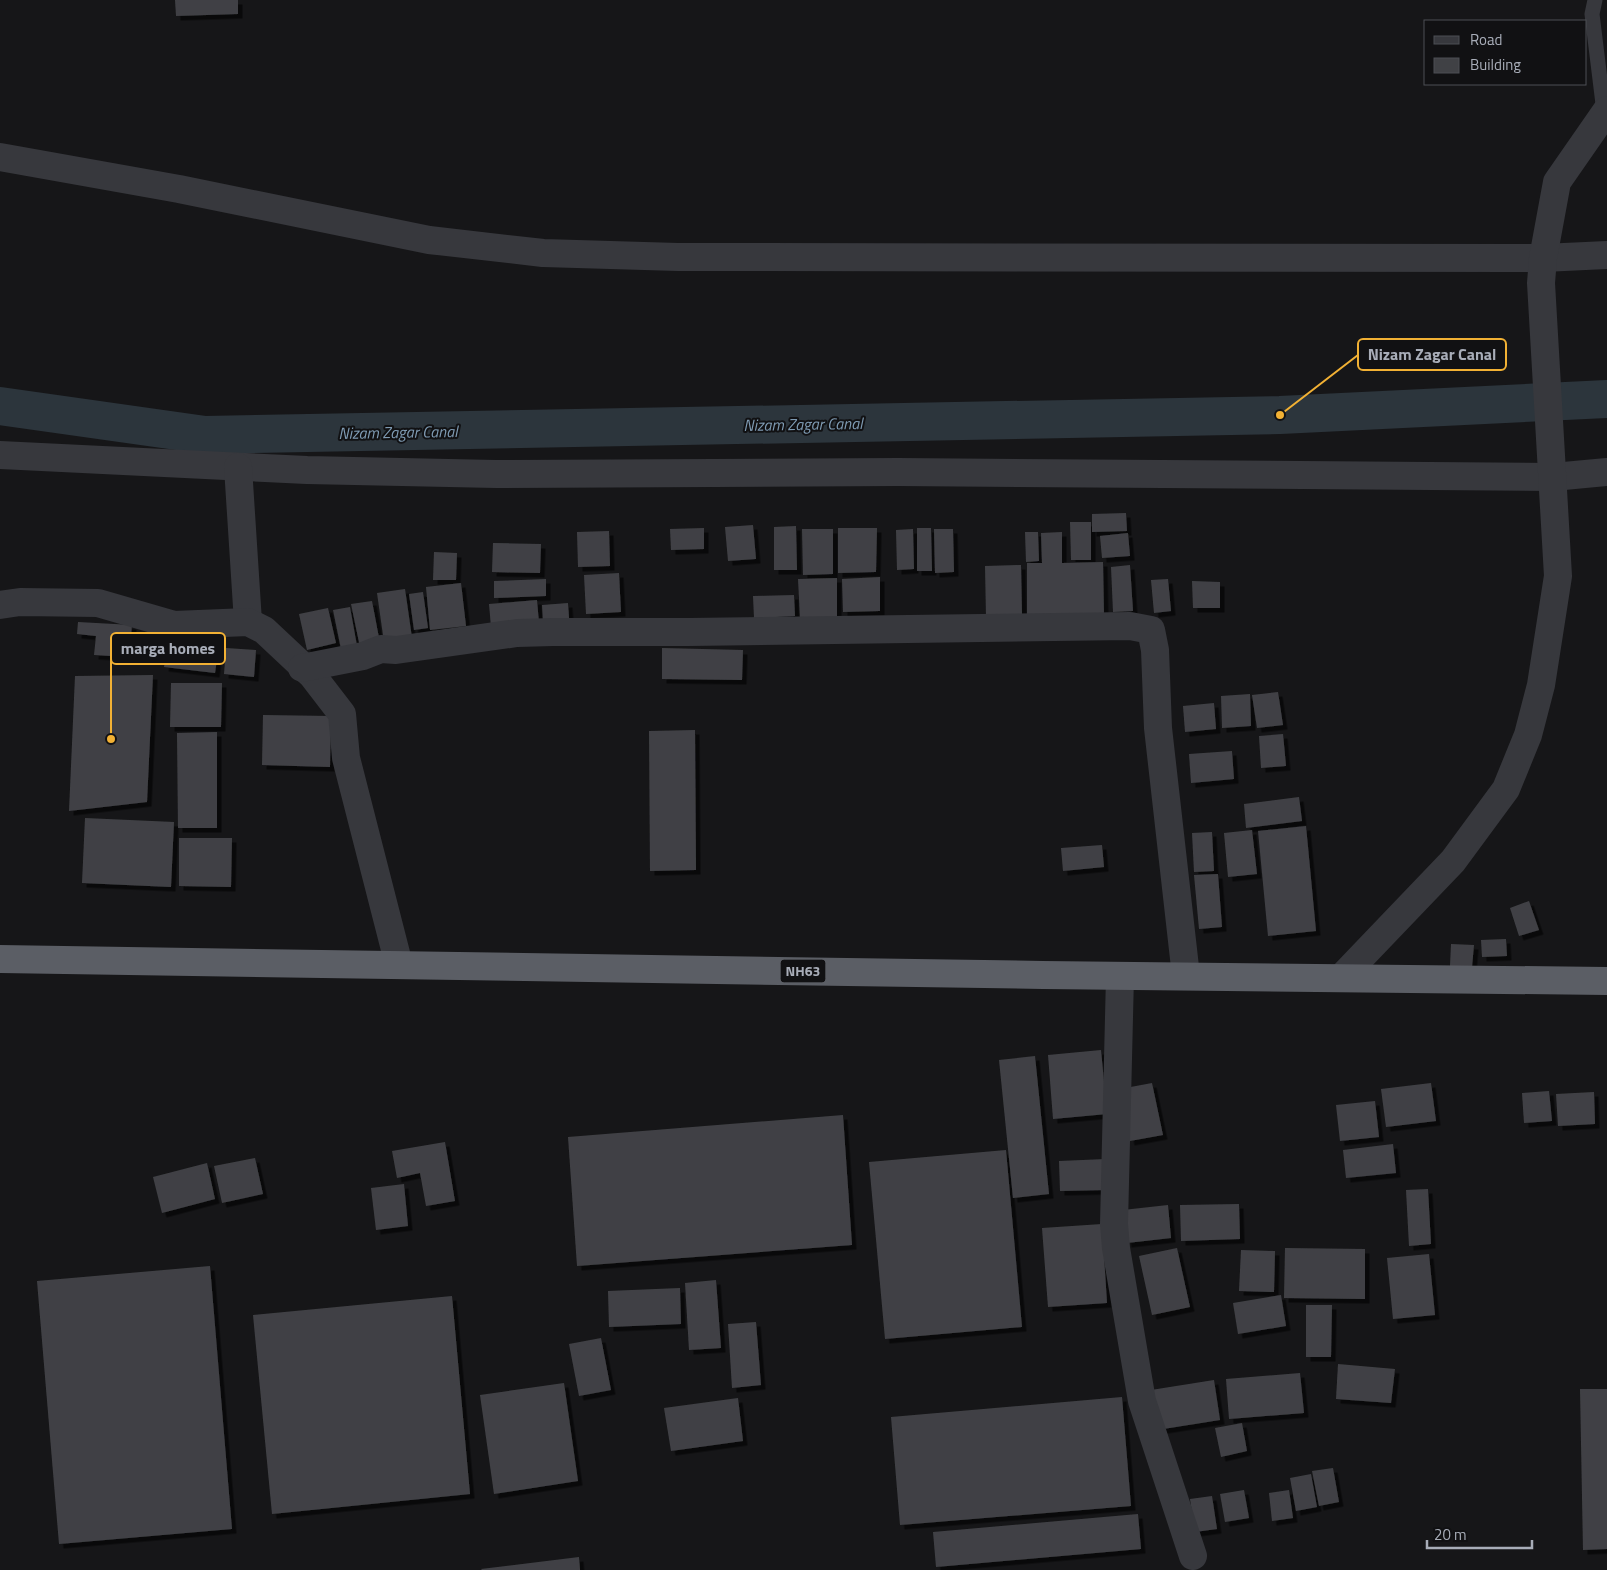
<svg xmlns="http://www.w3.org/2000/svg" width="1607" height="1570" font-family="'Titillium Web',sans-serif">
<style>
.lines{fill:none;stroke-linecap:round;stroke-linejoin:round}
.canal{stroke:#2c353c;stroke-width:38}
.building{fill:#404145;filter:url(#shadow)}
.service{stroke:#37383d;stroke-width:15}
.minor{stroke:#37383d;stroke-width:28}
.tertiary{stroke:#37383d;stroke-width:28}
.trunk{stroke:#5b5e65;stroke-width:28}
.labels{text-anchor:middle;stroke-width:4;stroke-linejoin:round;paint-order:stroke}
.shield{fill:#111113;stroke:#7b7e86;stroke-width:1}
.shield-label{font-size:14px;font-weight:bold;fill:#a8adb8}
.water-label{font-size:16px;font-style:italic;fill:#7f9bb3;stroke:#111113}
.leader{fill:none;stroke:#f2b134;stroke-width:2}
.callout-dot{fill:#f2b134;stroke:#111113;stroke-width:2}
.callout{fill:#111113;stroke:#f2b134;stroke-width:2}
.callout-label{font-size:16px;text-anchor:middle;font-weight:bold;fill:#a8adb8}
</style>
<defs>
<filter id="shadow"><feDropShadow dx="4.5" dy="4.5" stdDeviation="0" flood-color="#0009"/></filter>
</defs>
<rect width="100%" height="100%" fill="#161618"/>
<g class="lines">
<!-- canal -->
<polyline class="canal" points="0,406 205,435 1280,415 1607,399"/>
</g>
<!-- building -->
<g class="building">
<polygon points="175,0 238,0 238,14 176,16"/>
<polygon points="1126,513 1127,531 1092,532 1092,514"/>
<polygon points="1070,522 1091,522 1091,560 1071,560"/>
<polygon points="753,525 756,559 728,561 725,527"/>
<polygon points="796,526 797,570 774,570 774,527"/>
<polygon points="704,528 704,549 671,550 670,529"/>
<polygon points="838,528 877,528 876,572 838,573"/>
<polygon points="917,528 931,528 932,571 917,571"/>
<polygon points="802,529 833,529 833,574 803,575"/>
<polygon points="913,529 914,569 897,570 896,530"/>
<polygon points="934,529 953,529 954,572 935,573"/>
<polygon points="609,531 610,566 578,567 577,532"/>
<polygon points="1025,532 1038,532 1039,561 1026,562"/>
<polygon points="1062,532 1062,563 1103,562 1104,615 1027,616 1027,563 1042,563 1041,533"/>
<polygon points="1128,533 1130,556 1102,558 1100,536"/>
<polygon points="493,543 541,544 540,573 492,572"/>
<polygon points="434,552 457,553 456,580 433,580"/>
<polygon points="1021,565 1022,615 986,617 985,566"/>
<polygon points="1130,565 1133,611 1113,612 1111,567"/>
<polygon points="619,573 621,612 586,614 584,575"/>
<polygon points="880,577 880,611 843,612 842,579"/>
<polygon points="837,578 837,617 800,618 798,579"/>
<polygon points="546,579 546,596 494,598 494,581"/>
<polygon points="1168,579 1171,611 1154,613 1151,580"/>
<polygon points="1192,581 1220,582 1220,608 1193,608"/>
<polygon points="461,583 466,626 430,630 426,587"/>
<polygon points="405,589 412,638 384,642 377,593"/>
<polygon points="423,592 428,628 414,630 409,594"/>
<polygon points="794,595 795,616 754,618 753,596"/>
<polygon points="537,600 539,623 491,627 489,604"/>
<polygon points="372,601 380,643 360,647 351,604"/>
<polygon points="568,603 569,618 543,621 542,605"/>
<polygon points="350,607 357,646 341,649 333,610"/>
<polygon points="328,608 336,643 307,650 299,614"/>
<polygon points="78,622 132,625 129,657 94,655 96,636 77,634"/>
<polygon points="169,638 219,645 215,673 164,667"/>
<polygon points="226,648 256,650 254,677 224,674"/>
<polygon points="662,648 743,650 742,680 662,679"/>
<polygon points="153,675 147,802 69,811 75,676"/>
<polygon points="171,683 222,683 221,727 170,727"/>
<polygon points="1278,692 1283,725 1257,728 1252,695"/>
<polygon points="1250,694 1251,726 1222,728 1221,696"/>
<polygon points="1214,703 1216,729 1185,732 1183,706"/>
<polygon points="263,715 331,716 330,767 262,765"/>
<polygon points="695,730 696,870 650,871 649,731"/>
<polygon points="217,732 217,828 178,828 177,733"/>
<polygon points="1283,734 1286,766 1261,768 1259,736"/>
<polygon points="1232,751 1234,779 1191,783 1189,754"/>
<polygon points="1299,797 1302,821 1246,828 1244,804"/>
<polygon points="85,818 174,822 171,887 82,883"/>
<polygon points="1306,826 1316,931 1268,936 1258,831"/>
<polygon points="1252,830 1257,874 1228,877 1224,833"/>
<polygon points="1212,832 1214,871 1194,872 1192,833"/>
<polygon points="179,838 232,838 231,887 179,886"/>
<polygon points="1102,845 1104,867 1063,871 1061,848"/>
<polygon points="1218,874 1222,927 1199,929 1194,875"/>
<polygon points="1529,901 1539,930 1519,936 1510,908"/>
<polygon points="1506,939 1507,956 1482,957 1481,940"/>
<polygon points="1451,944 1474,945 1472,967 1450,966"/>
<polygon points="1101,1050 1107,1114 1053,1119 1048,1055"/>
<polygon points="1035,1056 1049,1194 1013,1198 999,1060"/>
<polygon points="1152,1083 1163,1135 1130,1141 1120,1089"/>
<polygon points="1431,1083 1436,1121 1386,1127 1381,1089"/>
<polygon points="1549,1091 1552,1121 1524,1123 1522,1093"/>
<polygon points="1594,1092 1595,1124 1558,1126 1556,1094"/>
<polygon points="1375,1101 1379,1137 1340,1141 1336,1105"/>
<polygon points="843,1115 852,1245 577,1266 568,1137"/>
<polygon points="445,1142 455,1201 426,1206 420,1173 397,1178 392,1151"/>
<polygon points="1393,1144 1396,1173 1346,1178 1343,1150"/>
<polygon points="1006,1150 1022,1327 885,1339 869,1162"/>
<polygon points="255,1158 263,1194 222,1203 214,1166"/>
<polygon points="1106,1159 1107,1190 1060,1191 1059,1161"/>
<polygon points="207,1163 215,1199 162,1213 153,1177"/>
<polygon points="404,1184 408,1226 376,1230 371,1188"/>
<polygon points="1428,1189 1431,1244 1409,1246 1406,1190"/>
<polygon points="1239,1204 1240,1239 1181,1241 1180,1205"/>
<polygon points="1168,1205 1171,1238 1127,1243 1123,1210"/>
<polygon points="1102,1224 1107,1303 1048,1307 1042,1228"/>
<polygon points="1177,1248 1190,1307 1152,1315 1139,1256"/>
<polygon points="1285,1248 1365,1249 1365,1299 1284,1298"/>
<polygon points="1241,1250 1275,1251 1274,1292 1239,1291"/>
<polygon points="1429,1254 1435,1315 1393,1319 1387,1258"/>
<polygon points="210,1266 232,1529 59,1544 37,1281"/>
<polygon points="716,1280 721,1348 689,1350 685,1283"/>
<polygon points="680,1288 681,1324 609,1327 608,1291"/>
<polygon points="1281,1295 1286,1326 1238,1334 1233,1303"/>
<polygon points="452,1296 470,1494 272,1514 253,1315"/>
<polygon points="1306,1305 1332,1305 1331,1357 1306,1357"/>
<polygon points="756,1322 761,1385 732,1388 728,1324"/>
<polygon points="601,1338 611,1390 579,1396 569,1344"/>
<polygon points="1338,1364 1395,1369 1391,1403 1336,1399"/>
<polygon points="1300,1373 1304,1413 1229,1419 1226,1379"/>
<polygon points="1214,1380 1220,1420 1157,1430 1151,1390"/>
<polygon points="564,1383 578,1481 494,1494 480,1395"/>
<polygon points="1580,1389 1607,1389 1607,1549 1583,1550"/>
<polygon points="1122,1397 1131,1506 900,1525 891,1417"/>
<polygon points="738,1398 743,1441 671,1451 664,1408"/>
<polygon points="1242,1423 1247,1451 1221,1457 1215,1428"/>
<polygon points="1333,1468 1339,1502 1319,1506 1312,1471"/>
<polygon points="1311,1474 1317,1507 1296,1511 1290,1478"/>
<polygon points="1244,1490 1249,1518 1225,1522 1220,1494"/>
<polygon points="1289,1490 1293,1518 1272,1521 1269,1493"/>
<polygon points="1212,1496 1217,1529 1195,1532 1190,1499"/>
<polygon points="1138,1514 1141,1549 936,1567 933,1532"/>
<polygon points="579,1557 580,1570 482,1570 481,1569"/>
</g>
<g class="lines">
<!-- service -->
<polyline class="service" points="1595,0 1592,14 1604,112"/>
<!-- minor -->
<g class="minor">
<polyline points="1543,258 1607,255"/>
<polyline points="0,455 307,470 496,474 898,472 1553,477 1607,472"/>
<polyline points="238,467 248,622"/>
<polyline points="0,605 20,602 98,603 174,625 248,622 264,630 312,675 342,714 346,758 399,965"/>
<polyline points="302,668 363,656 381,649 396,650 517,633 553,632 689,632 1130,626 1151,630 1155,650 1158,728 1186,976"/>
<polyline points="1120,976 1114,1224 1116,1248 1142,1401 1193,1556"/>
</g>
<!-- tertiary -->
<g class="tertiary">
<polyline points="0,157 179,189 429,240 543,253 678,257 1543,258"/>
<polyline points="1341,978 1453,861 1506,789 1528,735 1541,685 1558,576 1541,283 1543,258 1557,182 1607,110"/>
</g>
<!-- trunk -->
<polyline class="trunk" points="0,959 1043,975 1607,981"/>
</g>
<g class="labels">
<!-- shield labels -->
<rect class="shield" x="780.5" y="959.5" width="45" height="23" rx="4"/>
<g class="shield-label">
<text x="803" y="976">NH63</text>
</g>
<!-- water labels -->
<g class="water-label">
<text transform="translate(803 424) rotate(-1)" y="6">Nizam Zagar Canal</text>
<text transform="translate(398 432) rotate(-1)" y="6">Nizam Zagar Canal</text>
</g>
</g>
<!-- callouts -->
<path class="leader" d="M1280 415L1358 355M111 739L111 648"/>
<g class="callout-dot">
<circle cx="1280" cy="415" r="5"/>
<circle cx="111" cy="739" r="5"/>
</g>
<g class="callout">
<rect x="1358" y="339" width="148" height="31" rx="5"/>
<rect x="111" y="633" width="114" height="31" rx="5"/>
</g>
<g class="callout-label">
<text x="1432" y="360">Nizam Zagar Canal</text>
<text x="168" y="654">marga homes</text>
</g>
<!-- legend -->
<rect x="1424" y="20" width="162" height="65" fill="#111113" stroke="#4d4f55"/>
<rect x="1434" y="36" width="25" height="8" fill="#37383d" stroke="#4d4f55"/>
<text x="1470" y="45" font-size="15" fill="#a8adb8">Road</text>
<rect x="1434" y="58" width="25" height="15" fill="#404145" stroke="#4d4f55"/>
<text x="1470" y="70" font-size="15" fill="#a8adb8">Building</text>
<!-- scale -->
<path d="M1427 1540v8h105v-8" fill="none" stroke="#a8adb8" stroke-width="2.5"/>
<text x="1434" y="1540" font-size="15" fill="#a8adb8" stroke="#111113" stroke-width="4" paint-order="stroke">20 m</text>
</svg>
